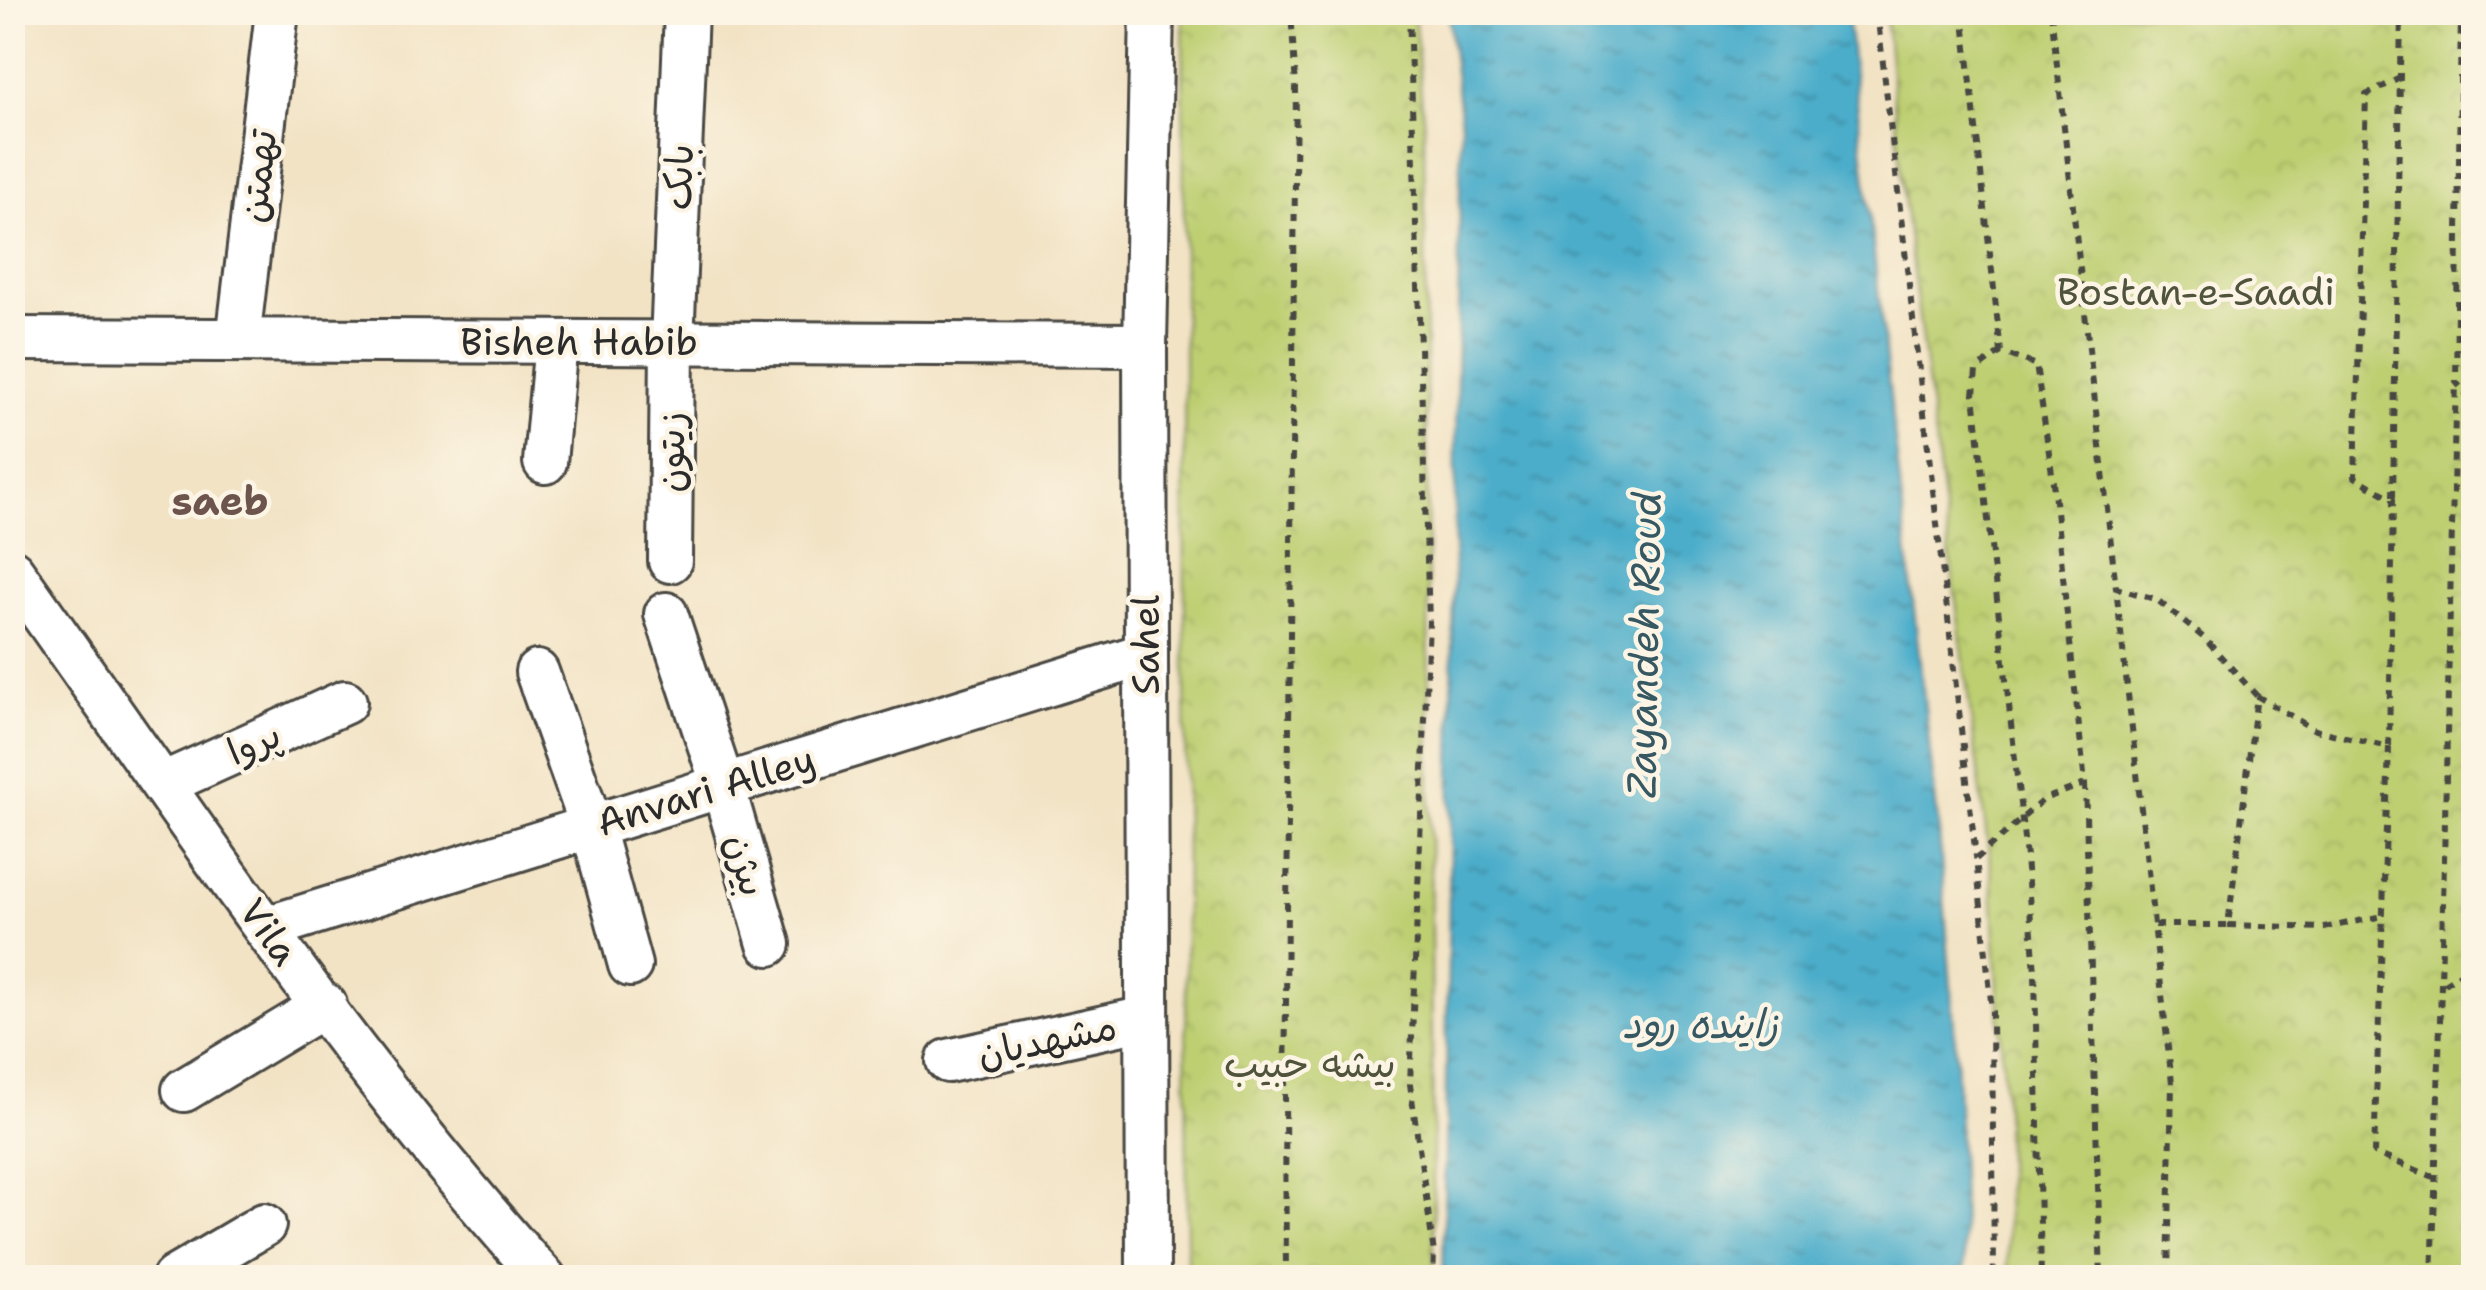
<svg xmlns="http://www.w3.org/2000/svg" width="2486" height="1290" font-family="'Shantell Sans','Playpen Sans Arabic',sans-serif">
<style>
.park{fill:url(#park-crowns);stroke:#747d4e;stroke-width:2.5}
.water{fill:url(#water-ripples);stroke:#3b6c7a;stroke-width:2.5}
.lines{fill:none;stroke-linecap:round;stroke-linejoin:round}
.minor-casing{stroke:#494742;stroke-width:48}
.path{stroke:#494742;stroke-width:6;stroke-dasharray:8 8;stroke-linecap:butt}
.minor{stroke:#fff;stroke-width:42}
.labels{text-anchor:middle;stroke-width:9;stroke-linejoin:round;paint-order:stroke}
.street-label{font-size:38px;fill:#2b2b2b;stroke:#fcf5e5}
.park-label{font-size:38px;fill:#50543d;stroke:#fcf5e5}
.neighbourhood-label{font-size:40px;font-weight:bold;fill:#6d554e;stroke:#fcf5e5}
.water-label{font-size:40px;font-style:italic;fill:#365863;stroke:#fcf5e5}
</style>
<defs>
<pattern id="park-crowns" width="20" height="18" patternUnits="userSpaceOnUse" patternTransform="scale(2.5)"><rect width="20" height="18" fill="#becf72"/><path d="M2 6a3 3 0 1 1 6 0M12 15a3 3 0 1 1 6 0" fill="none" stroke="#a3b263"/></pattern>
<pattern id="water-ripples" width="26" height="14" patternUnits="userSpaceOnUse" patternTransform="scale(2.5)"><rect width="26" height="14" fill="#4badca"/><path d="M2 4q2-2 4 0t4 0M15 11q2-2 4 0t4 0" fill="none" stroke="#3f8da4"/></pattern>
</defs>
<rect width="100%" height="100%" fill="#fcf5e5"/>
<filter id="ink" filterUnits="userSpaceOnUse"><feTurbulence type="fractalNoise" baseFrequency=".01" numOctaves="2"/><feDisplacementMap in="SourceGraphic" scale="20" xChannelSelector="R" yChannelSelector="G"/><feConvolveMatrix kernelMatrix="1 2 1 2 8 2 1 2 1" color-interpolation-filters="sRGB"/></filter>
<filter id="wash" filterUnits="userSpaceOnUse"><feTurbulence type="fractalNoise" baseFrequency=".0048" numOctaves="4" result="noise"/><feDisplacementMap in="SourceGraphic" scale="40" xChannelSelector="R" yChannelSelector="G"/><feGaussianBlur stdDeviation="2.25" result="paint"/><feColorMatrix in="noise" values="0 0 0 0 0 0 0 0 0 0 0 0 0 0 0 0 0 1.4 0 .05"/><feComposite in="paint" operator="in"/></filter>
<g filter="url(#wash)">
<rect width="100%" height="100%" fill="#f2e3c5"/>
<!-- park -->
<g class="park">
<polygon points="1183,13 1414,13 1424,128 1434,1277 1187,1277"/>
<polygon points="1885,13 2473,13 2473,1277 2008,1277 2005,1107 1991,870 1907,226"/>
</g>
<!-- water -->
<polygon class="water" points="1448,13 1847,13 1939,832 1956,1052 1965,1277 1443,1277 1461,123"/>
</g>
<g filter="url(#ink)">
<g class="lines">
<defs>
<g id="minor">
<polyline points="12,339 1145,345"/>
<polyline points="238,340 277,12"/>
<polyline points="545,462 556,342"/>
<polyline points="670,561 672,342 686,12"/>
<path d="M12,571C183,811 346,1060 544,1278"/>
<polyline points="666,614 723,786 769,944"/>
<polyline points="537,672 592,827 630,965"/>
<polyline points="163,784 345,702"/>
<polyline points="266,928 1146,654"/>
<polyline points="948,1061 1146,1018"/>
<polyline points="184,1090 325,1005"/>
<polyline points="174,1278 264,1225"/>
<polyline points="1148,1278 1145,345 1152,12"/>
</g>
</defs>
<!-- minor casing -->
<use href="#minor" class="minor-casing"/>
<!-- path -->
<g class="path">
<polyline points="1409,12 1429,621 1410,1084 1434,1253 1433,1278"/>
<polyline points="1877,12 1976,857"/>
<polyline points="1963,12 2001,352 2036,365 2052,473 2085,784 2044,799 1976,859 1992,1011 1994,1278"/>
<polyline points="2051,12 2116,588"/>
<polyline points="2461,12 2456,382 2474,403"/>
<polyline points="2001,352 1976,370 1974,395 2026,857 2035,972 2041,1278"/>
<polyline points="2393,497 2401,12"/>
<polyline points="2257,696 2315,730 2389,747 2393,499 2355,477 2366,95 2400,78"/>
<polyline points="2389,747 2374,1153 2436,1178"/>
<polyline points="2085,784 2101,1278"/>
<polyline points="2155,925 2228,925 2257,696 2204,638 2156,599 2116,588 2172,1083 2168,1278"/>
<polyline points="2228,925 2324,928 2383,916"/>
<polyline points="2444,984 2474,965"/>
<polyline points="1286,1278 1285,1093 1296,87 1291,12"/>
<path d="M2432,1278C2443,979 2447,681 2456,382"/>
</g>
<!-- minor -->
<use href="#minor" class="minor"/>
</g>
</g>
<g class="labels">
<!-- street labels -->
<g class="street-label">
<text transform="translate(258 176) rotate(-83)" y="13">تهمتن</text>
<text transform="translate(679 177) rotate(-88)" y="13">بابک</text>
<text x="579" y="355">Bisheh Habib</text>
<text transform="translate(671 452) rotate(-89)" y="13">زیتون</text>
<text transform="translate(1146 645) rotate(-90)" y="13">Sahel</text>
<text transform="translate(254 743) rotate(-24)" y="13">پروا</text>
<text transform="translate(706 791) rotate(-17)" y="13">Anvari Alley</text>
<text transform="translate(746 865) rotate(74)" y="13">بیژن</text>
<text transform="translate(269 932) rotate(54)" y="13">Vila</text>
<text transform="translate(1047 1040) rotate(-12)" y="13">مشهدیان</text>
</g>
<!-- park labels -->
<g class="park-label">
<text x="2196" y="305">Bostan-e-Saadi</text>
<text x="1310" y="1077">بیشه حبیب</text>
</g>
<!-- neighbourhood labels -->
<g class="neighbourhood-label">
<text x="220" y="515">saeb</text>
</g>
<!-- water labels -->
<g class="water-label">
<text transform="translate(1644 645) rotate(-89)" y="14">Zayandeh Roud</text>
<text x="1700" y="1038">زاینده رود</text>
</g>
</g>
<!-- margin -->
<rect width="2486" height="1290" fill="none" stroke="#fcf5e5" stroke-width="50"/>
</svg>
